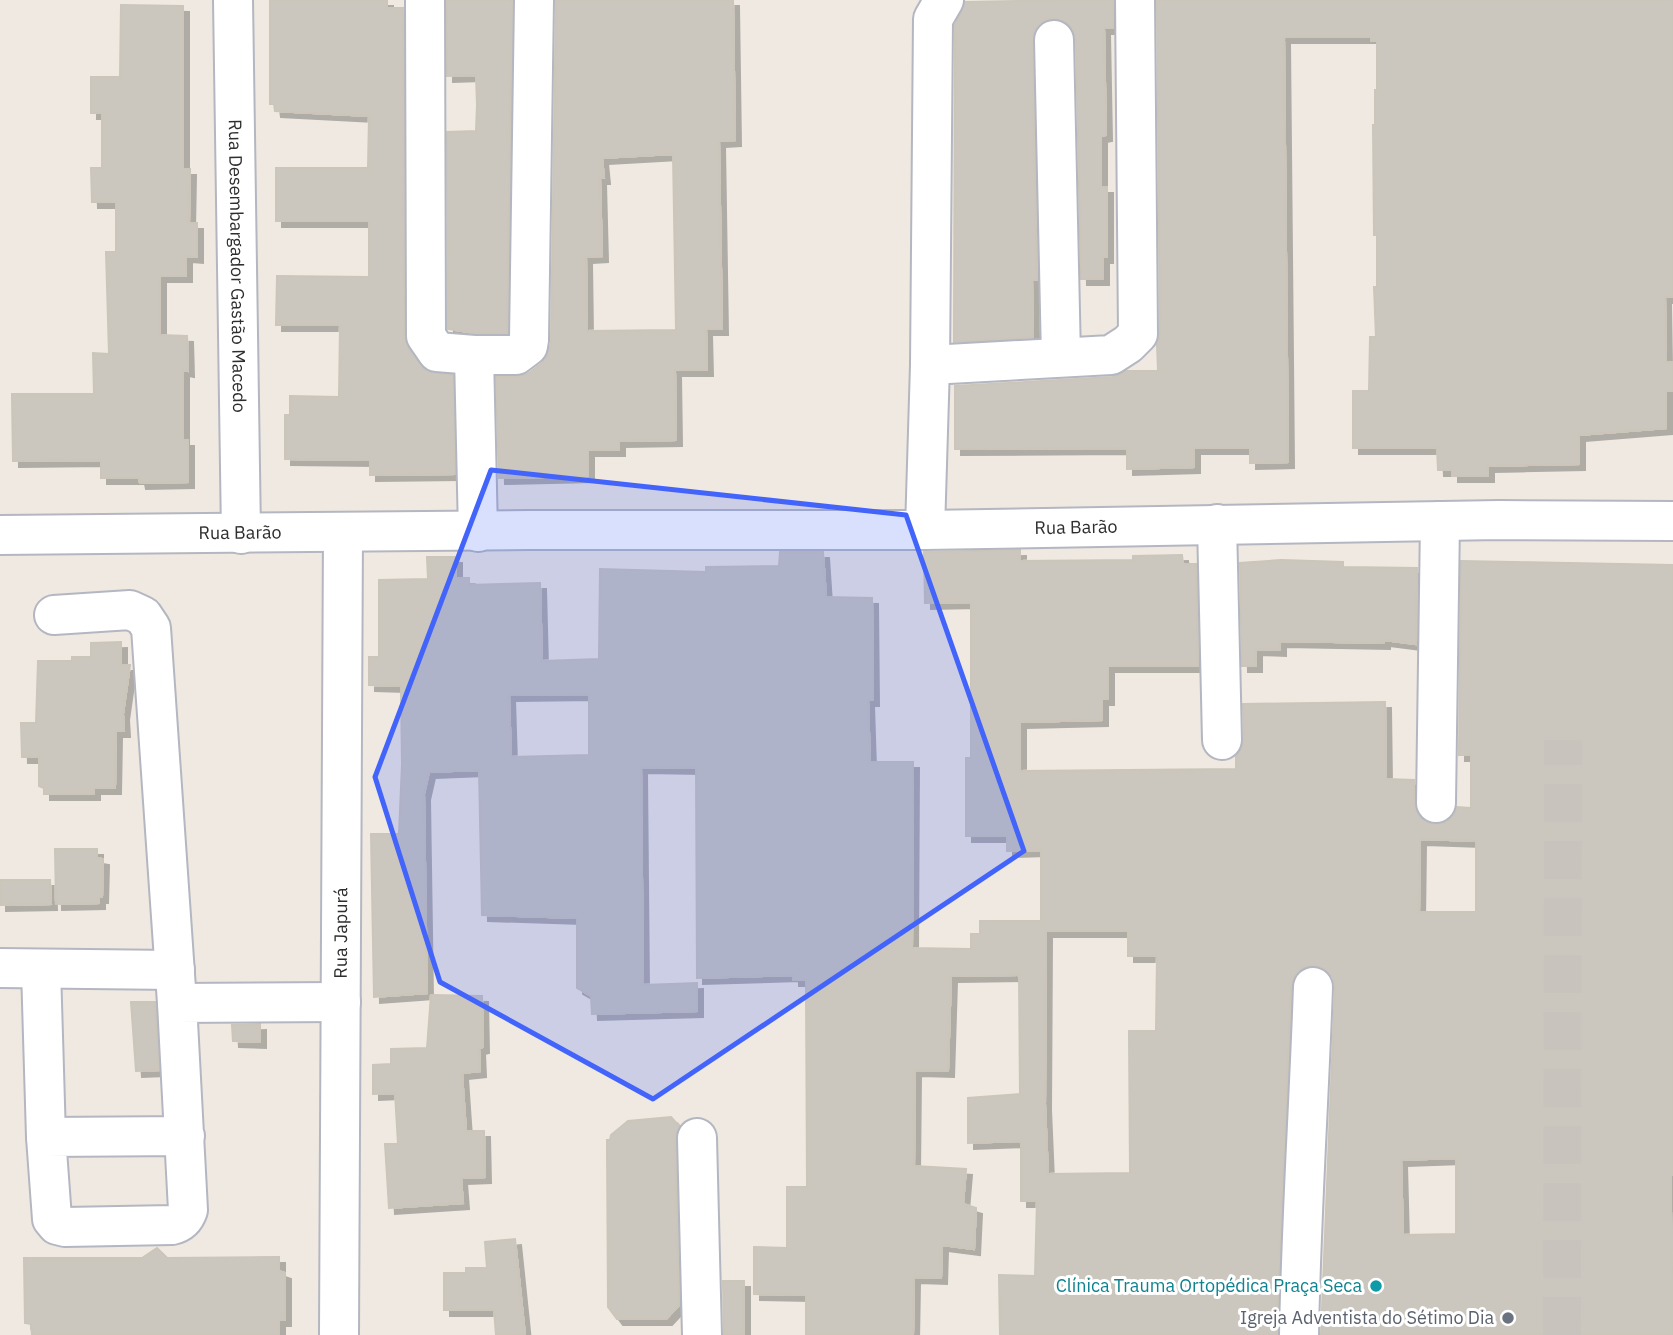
<svg xmlns="http://www.w3.org/2000/svg" width="1673" height="1335" font-family="'IBM Plex Sans',sans-serif">
<style>
.building{fill:#cbc7bf;stroke:#cbc5ba;stroke-width:2;fill-rule:evenodd;filter:url(#shadow)}
.lines{fill:none;stroke-linecap:round;stroke-linejoin:round}
.minor-tunnel{stroke:#c8c4bd;stroke-width:38;stroke-dasharray:38 19;stroke-linecap:butt}
.minor-casing{stroke:#b4b7c1;stroke-width:42}
.minor{stroke:#fff;stroke-width:38}
.marked{fill:#4264fb;fill-opacity:0.2;stroke:#4264fb;stroke-width:5;stroke-linejoin:round}
.culture-dot{fill:#0f9aa8;stroke:#fff;stroke-width:2.5}
.worship-dot{fill:#6b7280;stroke:#fff;stroke-width:2.5}
.labels{text-anchor:middle;stroke-width:6;stroke-linejoin:round;paint-order:stroke}
.street-label{font-size:18px;fill:#2e2e2e;stroke:#fff}
.culture-label{font-size:18px;fill:#0d838f;stroke:#fff;text-anchor:end}
.worship-label{font-size:18px;fill:#5b616d;stroke:#fff;text-anchor:end}
</style>
<defs>
<filter id="shadow"><feDropShadow dx="6" dy="6" stdDeviation="0" flood-color="#0004"/></filter>
</defs>
<rect width="100%" height="100%" fill="#efe9e1"/>
<!-- building -->
<g class="building">
<polygon points="270,0 387,0 387,8 403,8 404,336 408,348 426,371 453,375 455,474 370,475 370,460 285,459 285,415 290,415 290,396 339,397 340,325 276,325 277,276 369,277 369,221 276,221 276,168 368,168 369,116 275,111 274,104 270,104"/>
<polygon points="447,0 512,0 507,333 475,333 448,329 447,132 476,131 477,105 476,75 447,76"/>
<path d="M556,0H733L735,140L719,141L722,329H706L707,370H675L676,440L619,441V450H588V476L499,478L496,377H516L529,373L542,363L551,344ZM673,154L676,330L587,331L586,257L602,256L600,178H604L602,158Z"/>
<polygon points="1068,0 1113,0 1113,28 1104,28 1106,135 1101,136 1101,187 1107,187 1107,257 1103,257 1103,279 1081,279 1076,40 1073,29 1065,21 1053,18 1043,21 1035,29 1032,40 1037,280 1032,280 1033,337 954,342 955,25 965,2"/>
<polygon points="1157,0 1673,0 1673,297 1665,297 1666,362 1673,362 1673,391 1666,391 1666,428 1579,435 1579,464 1488,466 1488,476 1452,476 1452,470 1438,470 1437,448 1353,448 1353,391 1369,391 1370,337 1376,337 1374,287 1377,287 1377,235 1374,235 1373,125 1375,125 1375,90 1377,90 1377,41 1371,41 1371,37 1284,37 1288,462 1250,463 1250,448 1194,448 1194,467 1127,469 1127,448 955,449 955,386 1112,377 1126,371 1158,371 1157,344 1160,334"/>
<polygon points="121,5 183,6 183,169 190,169 189,223 197,223 197,257 186,256 186,276 160,276 160,335 187,336 188,371 183,370 183,440 188,440 188,482 140,483 139,478 101,478 101,460 13,461 12,394 94,394 93,353 109,354 106,252 116,252 116,202 92,202 91,168 102,168 102,113 91,113 91,77 120,77"/>
<path d="M1020,550V561L1133,560V556L1182,555L1183,564H1196L1198,666H1108V699H1102V720L1020,722V771L1236,769V756L1241,750L1244,740L1243,704L1385,702L1386,779L1414,780V803L1417,813L1424,821L1435,825L1447,822L1454,815L1457,807L1471,808V755H1459L1461,561L1673,565V1175H1671V1212L1673,1335H1321L1335,988L1333,977L1325,969L1313,965L1303,967L1295,975L1291,986L1277,1335H1000L999,1275L1035,1276L1037,1201H1021V1141L968,1143V1098L1020,1094L1019,975L951,976L948,1071L915,1070L914,1166L966,1169L963,1204L976,1208L974,1249L942,1245L941,1278L914,1277L913,1335H806V1295L754,1294V1247L787,1248V1187H807L806,980H793V975L697,978L696,768L641,767L643,985L697,983V1011L592,1014L591,996L577,988V918L482,915L479,770L429,772L424,794L427,993L374,997L371,834H399L402,764L401,686L369,685V657H379V580L428,579L427,557H456V578H469V585L540,583L542,661L599,659L600,569L706,572V567L779,566L780,552H823L826,597L872,598L873,700H868L870,762H913L912,948L971,949V934H980V921H1041V850L1007,851V836H966V758H971V602L925,603L924,552ZM589,694V755L511,757L509,695ZM1420,839L1476,841V912H1419ZM1046,931H1128V956H1157L1156,1031H1129L1130,1173L1048,1174L1045,1104ZM1456,1158V1234L1403,1235L1401,1160Z"/>
<polygon points="1281,560 1343,562 1343,567 1417,568 1416,644 1384,640 1384,643 1280,641 1280,650 1256,649 1256,666 1242,666 1240,563"/>
<polygon points="121,642 121,665 130,665 123,714 124,731 116,731 115,788 94,788 94,794 44,794 44,788 39,786 39,757 22,757 21,723 36,723 38,661 72,661 72,657 91,657 91,643"/>
<polygon points="55,849 97,849 97,858 103,859 102,897 99,897 99,903 56,904"/>
<polygon points="0,880 50,880 51,904 0,905"/>
<polygon points="431,995 482,996 483,1047 479,1048 480,1071 462,1073 466,1131 484,1131 485,1177 461,1178 463,1203 389,1208 385,1144 398,1144 395,1093 373,1094 373,1065 391,1064 391,1049 427,1048"/>
<polygon points="131,1002 155,1002 159,1070 136,1071"/>
<polygon points="260,1024 260,1042 233,1041 232,1025"/>
<polygon points="671,1117 679,1126 675,1139 679,1305 666,1319 617,1319 608,1307 607,1140 610,1140 611,1135 628,1121"/>
<polygon points="515,1239 525,1335 496,1335 494,1310 444,1310 444,1273 466,1273 466,1268 487,1268 485,1242"/>
<polygon points="157,1248 167,1258 279,1257 279,1271 285,1273 285,1320 279,1320 279,1335 32,1335 31,1324 25,1323 24,1258 142,1258"/>
<polygon points="723,1281 744,1281 744,1335 724,1335"/>
</g>
<g class="lines">
<!-- minor-tunnel -->
<polyline class="minor-tunnel" points="1562,1335 1563,740"/>
<defs>
<g id="minor">
<path id="s1" d="M233,0L241,534"/>
<polyline points="425,0 426,336 437,352 474,355 516,355 528,346 529,340 534,0"/>
<polyline points="1054,40 1061,357"/>
<polyline points="474,355 478,532"/>
<polyline points="930,365 1111,355 1128,344 1138,334 1135,0"/>
<polyline points="1217,524 1222,740"/>
<polyline points="925,530 930,365 933,19 944,0"/>
<path id="s2" d="M0,535L529,530H925L1499,520L1673,521"/>
<polyline points="54,615 130,610 143,616 151,628 177,1003"/>
<polyline points="1436,803 1440,521"/>
<polyline points="0,968 175,970"/>
<polyline points="41,969 46,1137"/>
<path d="M185,1136L46,1137L52,1219L57,1225L65,1227L172,1225C180,1223 185,1219 188,1210L177,1003L341,1002"/>
<polyline points="697,1138 702,1335"/>
<path id="s3" d="M339,1335L343,532"/>
<path d="M1299,1335C1301,1219 1309,1103 1313,987"/>
</g>
</defs>
<!-- minor casing -->
<use href="#minor" class="minor-casing"/>
<!-- minor -->
<use href="#minor" class="minor"/>
</g>
<!-- marked area -->
<path class="marked" d="M491,470L906,515L1024,851L653,1099L440,982L375,777Z"/>
<!-- markers -->
<circle class="culture-dot" cx="1376" cy="1286" r="7"/>
<circle class="worship-dot" cx="1508" cy="1318" r="7"/>
<g class="labels">
<!-- street labels -->
<g class="street-label">
<text dy="6" stroke="none"><textPath href="#s1" startOffset="266">Rua Desembargador Gastão Macedo</textPath></text>
<text dy="6" stroke="none"><textPath href="#s2" startOffset="1076">Rua Barão</textPath></text>
<text dy="6" stroke="none"><textPath href="#s2" startOffset="240">Rua Barão</textPath></text>
<text dy="6" stroke="none"><textPath href="#s3" startOffset="402">Rua Japurá</textPath></text>
</g>
<!-- culture labels -->
<g class="culture-label">
<text x="1362" y="1292">Clínica Trauma Ortopédica Praça Seca</text>
</g>
<!-- worship labels -->
<g class="worship-label">
<text x="1494" y="1324">Igreja Adventista do Sétimo Dia</text>
</g>
</g>
</svg>
